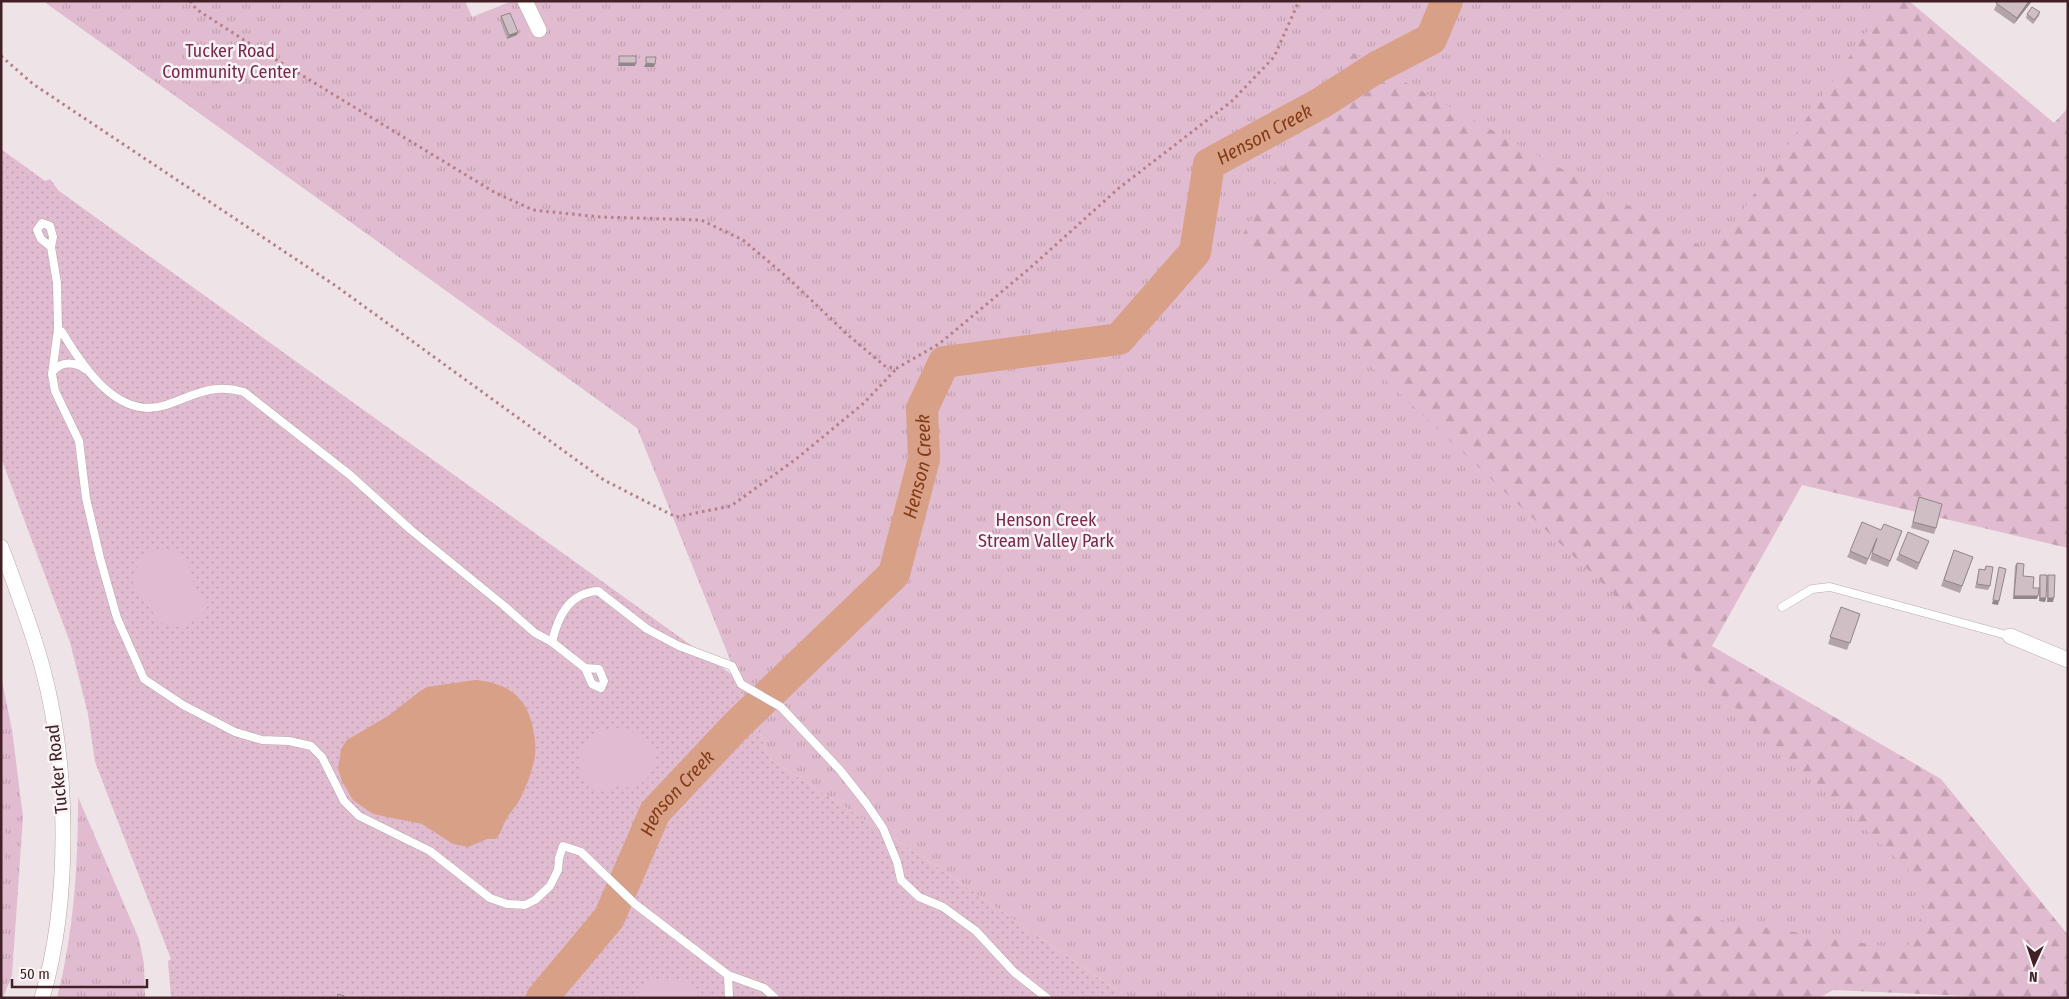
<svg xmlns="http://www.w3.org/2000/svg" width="2069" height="999" font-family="'Fira Sans Condensed',sans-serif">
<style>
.grass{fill:url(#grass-dots)}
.forest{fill:url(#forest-firs)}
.park{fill:url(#park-tufts)}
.garden{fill:#e1bbd0}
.water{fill:#d7a087}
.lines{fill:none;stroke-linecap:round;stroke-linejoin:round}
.river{stroke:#d7a087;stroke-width:32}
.lane-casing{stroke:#baa9ac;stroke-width:9}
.street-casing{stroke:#baa9ac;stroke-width:16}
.secondary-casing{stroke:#bba1a6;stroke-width:16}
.path{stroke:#b48189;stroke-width:3;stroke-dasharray:2.5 4;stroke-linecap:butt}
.lane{stroke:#fff;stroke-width:8}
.street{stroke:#fff;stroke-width:15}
.secondary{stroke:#fff;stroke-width:15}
.wall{fill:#b2a4a9}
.shaded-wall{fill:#918689}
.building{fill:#cfbfc4;stroke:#918689}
.labels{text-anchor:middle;stroke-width:5;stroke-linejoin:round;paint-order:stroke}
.park-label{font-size:18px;fill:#7b284e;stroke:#faf4f6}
.street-label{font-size:18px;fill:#412125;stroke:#faf4f6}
.water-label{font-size:19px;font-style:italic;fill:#823916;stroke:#faf4f6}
</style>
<defs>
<pattern id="grass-dots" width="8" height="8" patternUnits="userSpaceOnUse" patternTransform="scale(1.25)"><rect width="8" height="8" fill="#e1bbd0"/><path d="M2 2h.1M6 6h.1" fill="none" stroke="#c2a0b2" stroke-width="1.8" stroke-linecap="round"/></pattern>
<pattern id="forest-firs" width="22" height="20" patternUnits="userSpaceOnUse" patternTransform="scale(1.25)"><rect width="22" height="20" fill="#e1bbd0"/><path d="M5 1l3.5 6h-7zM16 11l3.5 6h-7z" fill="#c2a0b2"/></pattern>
<pattern id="park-tufts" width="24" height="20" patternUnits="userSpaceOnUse" patternTransform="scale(1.25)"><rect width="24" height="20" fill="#e1bbd0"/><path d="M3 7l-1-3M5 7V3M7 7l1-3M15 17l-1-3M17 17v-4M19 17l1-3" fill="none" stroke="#c2a0b2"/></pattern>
</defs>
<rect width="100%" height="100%" fill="#eee3e6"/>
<!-- grass -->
<polygon class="grass" points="1,149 45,181 50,179 59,191 738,679 770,759 924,858 1128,998 171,998 168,961 171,959 95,762 88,714 70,642 1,458"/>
<!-- forest -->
<polygon class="forest" points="610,1 1909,1 2054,123 2068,108 2068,548 1802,485 1712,646 1941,779 2068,935 2068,998 2010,998 1833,990 1819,998 1463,998"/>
<!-- park -->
<g class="park">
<polygon points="43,1 465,1 472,17 512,1 1888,1 1713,253 1353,53 1238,242 1932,892 1906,950 1664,911 1659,998 1128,998 924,858 770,759 637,428"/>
<polygon points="1,676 12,730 23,817 12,975 3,998 1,998"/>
<path d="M78,797L139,939L144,964L145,998H57C74,932 78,865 78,797Z"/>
</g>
<!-- garden -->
<g class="garden">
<path d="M161,548C194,551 183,562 194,584C197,591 204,597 208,603C207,611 203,614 197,619C187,627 169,630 158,620C154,615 151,609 147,604C144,600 139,597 136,593C126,575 144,552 161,548Z"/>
<path d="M621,728C640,732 666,749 652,772C648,779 640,784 634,788L614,786L604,791C598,789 590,788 585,783C574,773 581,741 594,733C601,729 612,729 621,728Z"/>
<polygon points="1,805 7,840 1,905"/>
<path d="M671,978L689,983L698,998H630C639,981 654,979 671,978Z"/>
</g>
<!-- water -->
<path class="water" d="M475,680C510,683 529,699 534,734C536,744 536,755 533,765C530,777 525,790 519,801C515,808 509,813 506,820C501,828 502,833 495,839H487L468,847L453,844L422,824L373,814L353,800L342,781L338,769L341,749L347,740L388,716L419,692L427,687Z"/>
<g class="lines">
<!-- river -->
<path class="river" id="s1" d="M542,998L609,918L655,812L737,725L894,574L924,459L922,409L944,362L1119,339L1195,252L1209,164L1321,103L1377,67L1431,39L1447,1"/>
<defs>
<g id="lane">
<polyline points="51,247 53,237 50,226 42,223 37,230 41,239 51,247 57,283 58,329 52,374 55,391 79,441 86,498 100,558 117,618 144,679 183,705 235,732 262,740 289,741 311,746 322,757 344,801 359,816 430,851 490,898 507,904 525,905 535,900 550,886 558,870 559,858 563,846 581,852 635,904 728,975 729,998"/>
<path d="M58,329L62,332C83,367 118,421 166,405C195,395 212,383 244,392L350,475L411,530L503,605L535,633L552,642L585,668L592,684L601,688L604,681L599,669L585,668"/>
<path d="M54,370C62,361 76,362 85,369"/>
<polyline points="1782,607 1812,589 1830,587 2010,636"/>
<path d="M552,642C558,616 569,593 598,591L647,629L679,646L732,666L741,684L781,707L840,770L866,803L883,828L897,862L901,880L919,897L943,907L976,931L1014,972L1047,998"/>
<polyline points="728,975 764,988 775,998"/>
</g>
<g id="street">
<polyline points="525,1 539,30"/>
<polyline points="2010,636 2068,660"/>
</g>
<path id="secondary" d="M1,547C16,587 31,626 42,666C69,765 71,899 42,998"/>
</defs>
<!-- lane casing -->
<use href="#lane" class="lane-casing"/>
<!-- street casing -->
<use href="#street" class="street-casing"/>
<!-- secondary casing -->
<use href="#secondary" class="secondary-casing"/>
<!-- path -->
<g class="path">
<polyline points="190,1 196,9 247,42 494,192 533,210 600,217 701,220 743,240 788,278 848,335 886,367 897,368 939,344 1030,268 1119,188 1232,101 1274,57 1299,1"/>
<polyline points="1,56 33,84 336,286 604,480 676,517 731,506 796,459 864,403 897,368"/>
</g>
<!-- lane -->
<use href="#lane" class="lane"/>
<!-- street -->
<use href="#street" class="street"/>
<!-- secondary -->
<use href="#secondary" class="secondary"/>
</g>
<!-- wall -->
<g class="wall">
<polygon points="1998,1 2032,1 2014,24 1994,10"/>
<polygon points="2040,12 2039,16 2033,24 2026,18 2027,14"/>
<polygon points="501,16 518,32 517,35 507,39 500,20"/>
<polygon points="1919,497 1936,528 1934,534 1911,528"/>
<polygon points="1881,530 1902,531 1888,567 1870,560 1874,545 1866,565 1847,557 1850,551"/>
<polygon points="1929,541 1917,570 1896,560 1899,554"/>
<polygon points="1954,550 1973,557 1960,593 1941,586"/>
<polygon points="2017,563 2023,576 2033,588 2037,599 2013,599 2015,566"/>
<polygon points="1986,566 1990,586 1988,590 1975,588 1979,569 1984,570"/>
<polygon points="2040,575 2046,598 2045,602 2039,601 2039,578"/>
<polygon points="2048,575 2053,602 2047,602 2047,578"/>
<polygon points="1841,607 1860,614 1847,650 1828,644"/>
</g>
<!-- shaded-wall -->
<g class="shaded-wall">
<polygon points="2029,1 2032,1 2014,24 2017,18"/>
<polygon points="518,32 517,35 507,39 509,35"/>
<polygon points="619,63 636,63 635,66 618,66"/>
<polygon points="646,63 655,64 654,67 644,67"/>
<polygon points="2014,596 2038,596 2037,599 2013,599"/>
<polygon points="2040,598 2046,598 2045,602 2039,601"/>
<polygon points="2048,598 2054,598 2053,602 2047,602"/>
<polygon points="1993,600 1999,601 1998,605 1992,604"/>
</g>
<!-- building -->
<g class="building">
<polygon points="1998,1 2029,1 2017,18 1996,3"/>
<polygon points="2032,7 2040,12 2034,20 2027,14"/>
<polygon points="510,13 518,32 509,35 501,16"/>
<rect x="619" y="56" width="17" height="7"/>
<polygon points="646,57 656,57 655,64 646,63"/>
<polygon points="1919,497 1942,504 1936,528 1913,522"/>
<polygon points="1862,522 1881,530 1884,524 1902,531 1890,561 1872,553 1877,538 1868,559 1850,551"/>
<polygon points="1908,532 1929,541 1919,563 1899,554"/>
<polygon points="1954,550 1973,557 1962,586 1944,580"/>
<polygon points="2017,563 2024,564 2023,576 2034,577 2033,588 2039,588 2038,596 2014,596"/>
<polygon points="1986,566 1993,567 1990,586 1977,584 1979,569 1985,570"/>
<polygon points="1999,567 2006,569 1999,601 1993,600"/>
<polygon points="2040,575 2047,575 2046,598 2040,598"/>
<polygon points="2048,575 2055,575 2054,598 2048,598"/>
<polygon points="1841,607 1860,614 1850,643 1830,637"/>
<polygon points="338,994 344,996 344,998 337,998"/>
</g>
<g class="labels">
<!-- park labels -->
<g class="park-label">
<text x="230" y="57">Tucker Road<tspan x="230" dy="21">Community Center</tspan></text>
<text x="1046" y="526">Henson Creek<tspan x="1046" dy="21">Stream Valley Park</tspan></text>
</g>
<!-- street labels -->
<g class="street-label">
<text transform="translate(57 769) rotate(-96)" y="6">Tucker Road</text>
</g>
<!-- water labels -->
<g class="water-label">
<text dy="7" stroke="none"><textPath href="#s1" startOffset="1222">Henson Creek</textPath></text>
<text dy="7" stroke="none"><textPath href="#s1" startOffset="668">Henson Creek</textPath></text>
<text dy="7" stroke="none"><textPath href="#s1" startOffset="248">Henson Creek</textPath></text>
</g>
</g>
<!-- border -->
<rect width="2069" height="999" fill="none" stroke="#412125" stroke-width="5"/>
<!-- north arrow -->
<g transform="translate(2034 964) rotate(183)" stroke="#faf4f6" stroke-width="4" paint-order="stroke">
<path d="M0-4L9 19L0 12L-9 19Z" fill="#412125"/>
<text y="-8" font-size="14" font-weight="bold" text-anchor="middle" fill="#412125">N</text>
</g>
<!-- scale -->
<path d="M12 979v8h135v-8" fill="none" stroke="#412125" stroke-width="2.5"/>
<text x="20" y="979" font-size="15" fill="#412125" stroke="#faf4f6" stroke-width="4" paint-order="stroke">50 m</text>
</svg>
